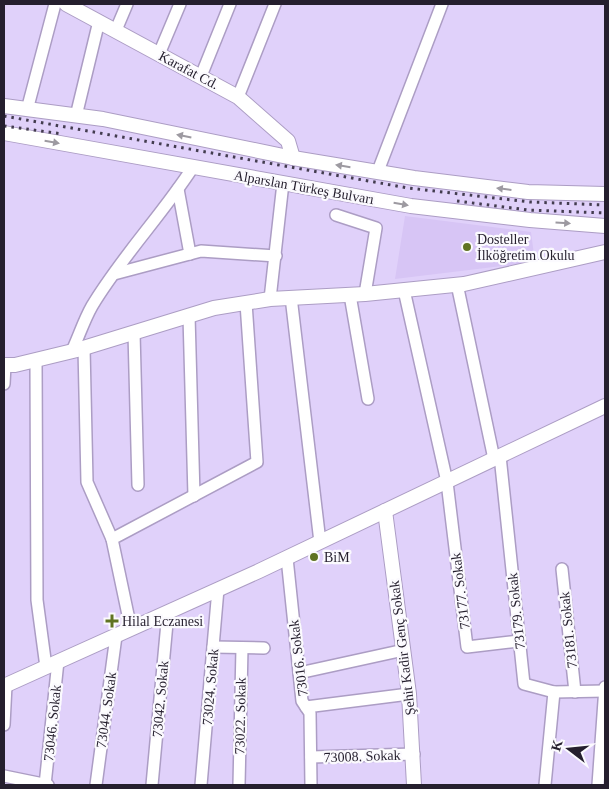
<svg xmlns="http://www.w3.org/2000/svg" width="609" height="789" font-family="'Times New Roman',serif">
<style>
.built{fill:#d7c5f5}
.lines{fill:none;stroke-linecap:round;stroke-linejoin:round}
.minor-casing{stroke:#ac9dc4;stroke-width:14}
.major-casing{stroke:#ac9dc4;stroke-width:16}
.minor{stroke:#fff;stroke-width:11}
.major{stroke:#fff;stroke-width:14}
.rail{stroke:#433c4f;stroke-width:3;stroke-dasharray:2.5 5;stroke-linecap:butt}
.oneway{fill:#9d9aa1}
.poi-dot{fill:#607323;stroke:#fbfafe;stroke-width:2}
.labels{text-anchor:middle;stroke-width:4.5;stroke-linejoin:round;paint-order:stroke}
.street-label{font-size:14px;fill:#251f2e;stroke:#fbfafe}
.poi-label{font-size:14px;fill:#251f2e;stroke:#fbfafe;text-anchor:start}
</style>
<rect width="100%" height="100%" fill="#e0d1fa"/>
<!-- built -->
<polygon class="built" points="405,216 531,232 535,262 395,279"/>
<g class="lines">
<defs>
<g id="minor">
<polyline points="116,30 127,4"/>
<polyline points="159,54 180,4"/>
<polyline points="201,76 230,4"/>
<polyline points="238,97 275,4"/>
<polyline points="27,110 55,4"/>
<polyline points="76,116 99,21"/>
<polyline points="378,171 442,4"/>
<polyline points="178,189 190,254"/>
<polyline points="336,215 376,228 365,294"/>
<polyline points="114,274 201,251 276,256"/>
<polyline points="457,284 494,459"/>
<polyline points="404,290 447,482 467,647 519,641"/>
<polyline points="350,295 368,399"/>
<polyline points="291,297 320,542"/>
<polyline points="270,299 283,183"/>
<polyline points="189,316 194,496"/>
<polyline points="134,333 138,485"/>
<polyline points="84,348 87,482 112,539"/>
<path d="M72,351C79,336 84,320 92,306C122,256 162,215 193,167"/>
<polyline points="36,360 37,600 46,667"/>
<polyline points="4,384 5,365"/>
<polyline points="500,456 524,684 554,692 605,691"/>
<polyline points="287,558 302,701 310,713 311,785"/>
<polyline points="562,569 575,692"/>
<polyline points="131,629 112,539 257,462 246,303"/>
<polyline points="213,647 264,648"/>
<polyline points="299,673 404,650"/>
<polyline points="306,707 409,694"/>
<polyline points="4,725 6,685"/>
<polyline points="311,757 414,754"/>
<polyline points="4,776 48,785"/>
<polyline points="45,785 58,661"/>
<polyline points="96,785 116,636"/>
<polyline points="152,785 168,612"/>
<polyline points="201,785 218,589"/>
<polyline points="239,785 242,648"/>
<polyline points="545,785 554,692"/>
<polyline points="598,785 605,687"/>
</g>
<g id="major">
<polyline points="66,4 238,97 288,141 293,158"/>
<polyline points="4,106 103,119 293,158 414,178 528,192 605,194"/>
<polyline points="4,133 411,206 530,220 605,226"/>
<polyline points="4,365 15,365 77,350 214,308 270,299 365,294 464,284 605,252"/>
<polyline points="385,511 409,694 414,785"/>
<polyline points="4,686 259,571 605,406"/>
</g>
</defs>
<!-- minor casing -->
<use href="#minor" class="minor-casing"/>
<!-- major casing -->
<use href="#major" class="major-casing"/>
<!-- minor -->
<use href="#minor" class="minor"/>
<!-- major -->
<use href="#major" class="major"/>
<!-- rail -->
<g class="rail">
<polyline points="4,116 408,188 530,202 605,205"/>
<polyline points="4,126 63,134"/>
<polyline points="457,201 528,210 605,213"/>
</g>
</g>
<!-- one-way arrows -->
<defs><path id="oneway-solid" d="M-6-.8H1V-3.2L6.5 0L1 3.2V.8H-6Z" transform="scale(1.25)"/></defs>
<g class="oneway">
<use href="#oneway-solid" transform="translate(184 136) rotate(-169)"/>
<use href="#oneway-solid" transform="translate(52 142) rotate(10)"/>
<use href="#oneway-solid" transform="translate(343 166) rotate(-171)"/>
<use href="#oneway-solid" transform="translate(504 189) rotate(-173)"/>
<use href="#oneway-solid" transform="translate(401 204) rotate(10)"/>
<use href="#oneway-solid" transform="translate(563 223) rotate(4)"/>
</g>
<!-- markers -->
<g class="poi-dot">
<circle cx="467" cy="247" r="5"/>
<circle cx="314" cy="557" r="5"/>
<path d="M109.5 613.5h5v5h5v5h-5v5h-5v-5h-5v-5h5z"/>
</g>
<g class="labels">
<!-- street labels -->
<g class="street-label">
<text transform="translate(189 70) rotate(28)" y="5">Karafat Cd.</text>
<text transform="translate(304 187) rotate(10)" y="5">Alparslan Türkeş Bulvarı</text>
<text transform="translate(460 591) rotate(-97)" y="5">73177. Sokak</text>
<text transform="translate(516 611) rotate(-96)" y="5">73179. Sokak</text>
<text transform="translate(568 630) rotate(-96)" y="5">73181. Sokak</text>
<text transform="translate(402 648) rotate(-97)" y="5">Şehit Kadir Genç Sokak</text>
<text transform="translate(298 658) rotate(-97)" y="5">73016. Sokak</text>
<text transform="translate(210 687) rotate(-85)" y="5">73024. Sokak</text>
<text transform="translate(160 699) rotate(-85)" y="5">73042. Sokak</text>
<text transform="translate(106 710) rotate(-82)" y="5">73044. Sokak</text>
<text transform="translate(240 716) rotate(-89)" y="5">73022. Sokak</text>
<text transform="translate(52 723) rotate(-84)" y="5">73046. Sokak</text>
<text transform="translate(362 756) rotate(-2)" y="5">73008. Sokak</text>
</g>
<!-- poi labels -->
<g class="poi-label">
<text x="477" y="244">Dosteller<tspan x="477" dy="16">İlköğretim Okulu</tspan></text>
<text x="324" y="562">BiM</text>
<text x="122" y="626">Hilal Eczanesi</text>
</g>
</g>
<!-- border -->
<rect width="609" height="789" fill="none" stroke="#251f2e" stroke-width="10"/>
<!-- north arrow -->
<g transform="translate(569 749) rotate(286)" stroke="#fbfafe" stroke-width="4" paint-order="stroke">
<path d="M0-4L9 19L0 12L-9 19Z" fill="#251f2e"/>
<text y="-8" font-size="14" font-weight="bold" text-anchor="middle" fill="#251f2e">K</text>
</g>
</svg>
